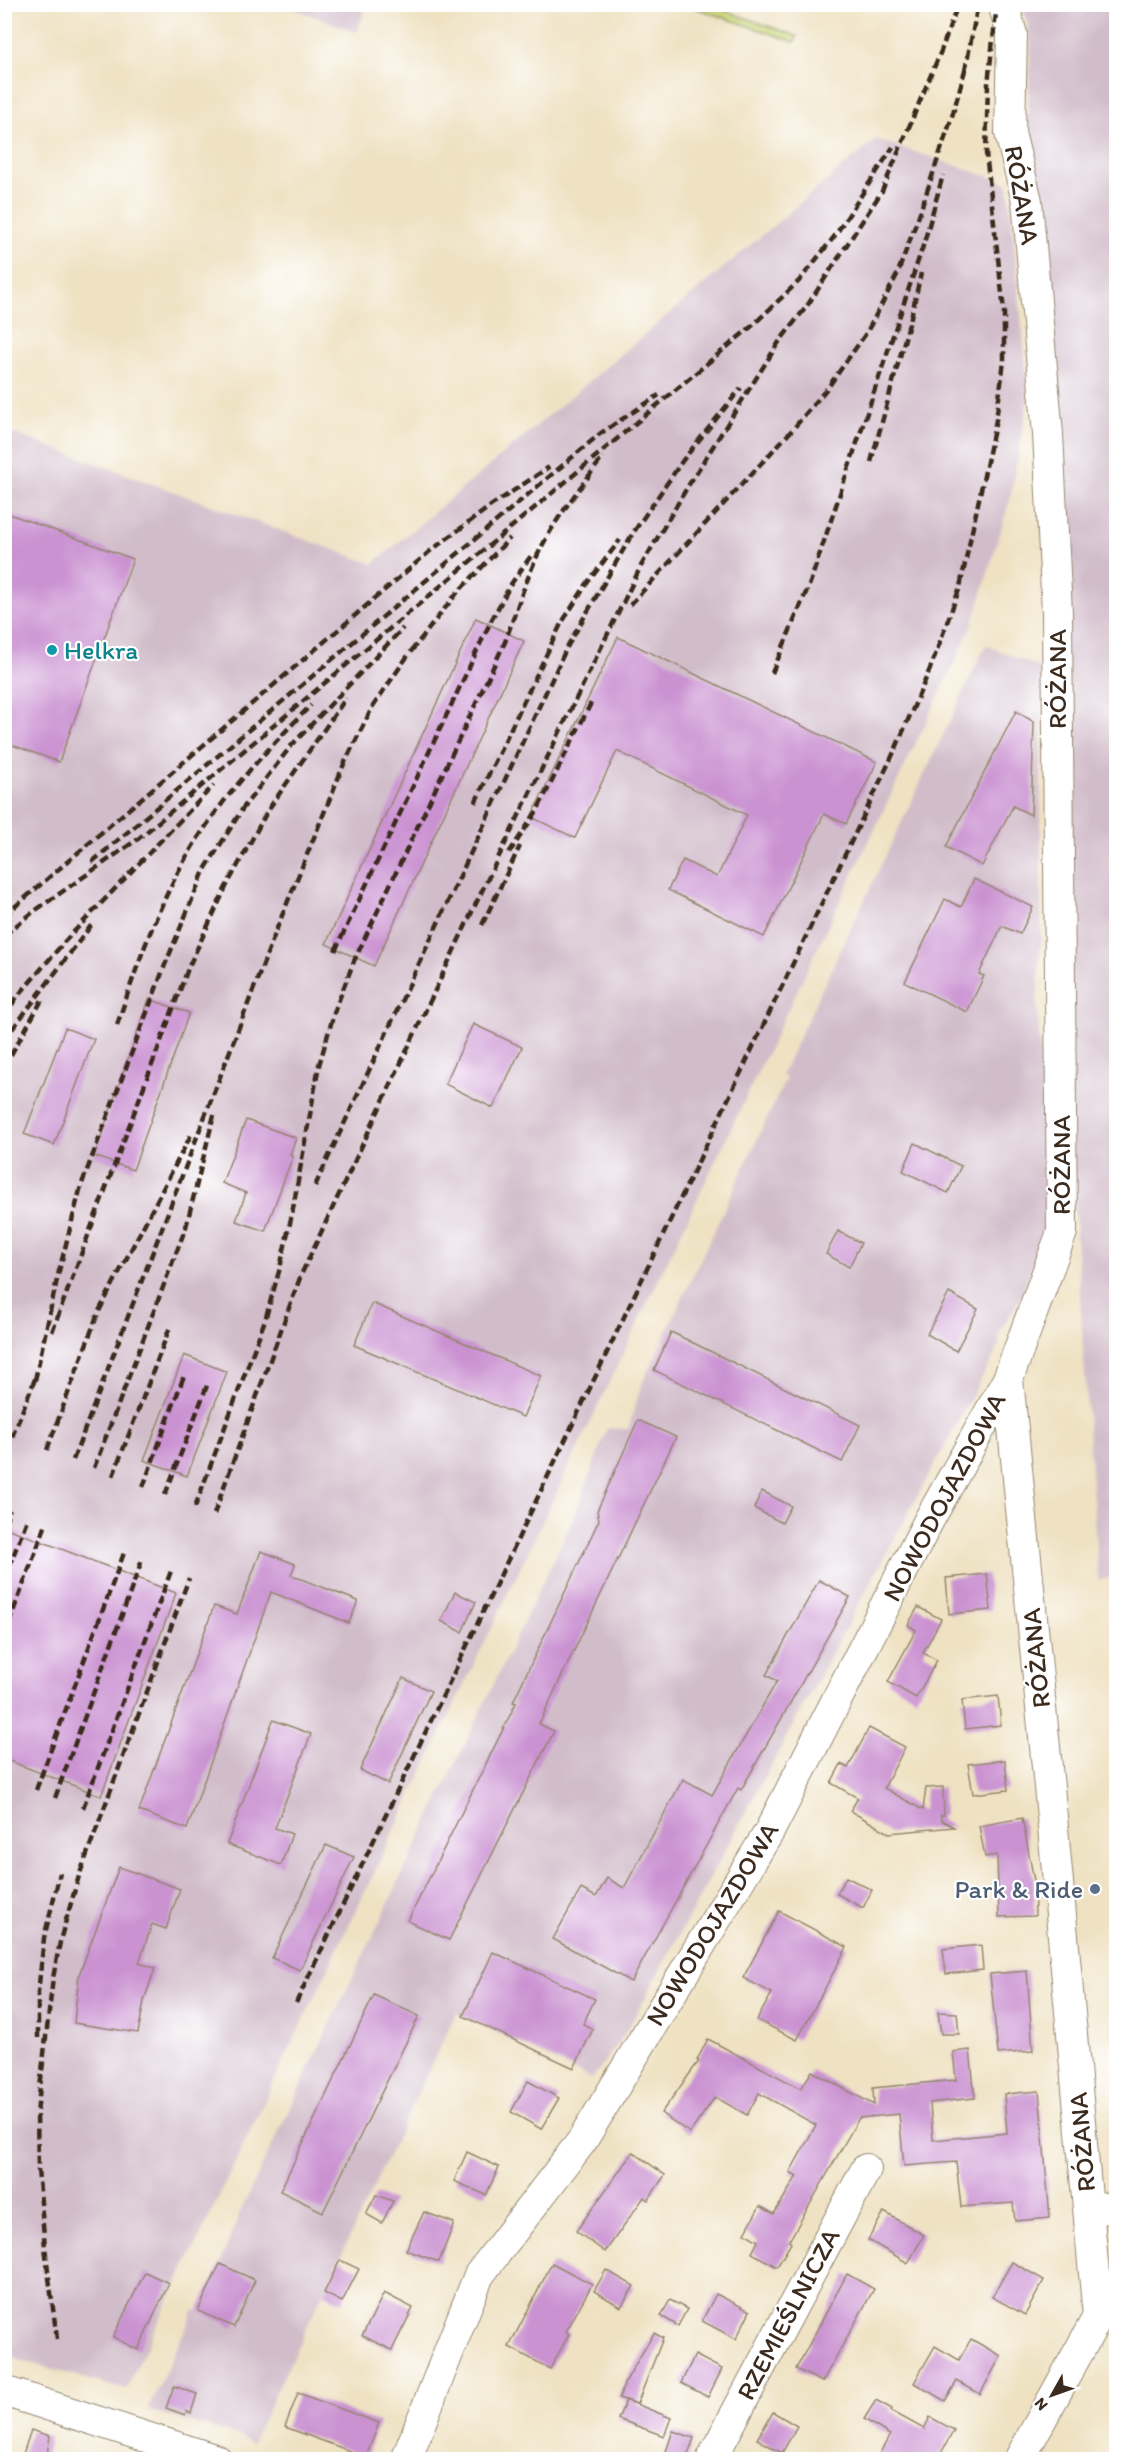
<svg xmlns="http://www.w3.org/2000/svg" width="1121" height="2464" font-family="Itim,sans-serif">
<style>
.industrial{fill:#d1bdca}
.green{fill:#c6d374;stroke:#807e49;stroke-width:1.5}
.building{fill:#ca92d1}
.lines{fill:none;stroke-linecap:round;stroke-linejoin:round}
.minor-casing{stroke:#958670;stroke-width:32}
.minor{stroke:#fff;stroke-width:30}
.rail{stroke:#3b2a1e;stroke-width:4.5;stroke-dasharray:9 4.5;stroke-linecap:butt}
.culture-dot{fill:#0f9aa8;stroke:#fff;stroke-width:2}
.service-dot{fill:#5c6f8a;stroke:#fff;stroke-width:2}
.labels{text-anchor:middle;stroke-width:4.5;stroke-linejoin:round;paint-order:stroke}
.street-label{font-size:26px;fill:#3b2a1e;stroke:#fff}
.culture-label{font-size:26px;fill:#0d838f;stroke:#fff;text-anchor:start}
.service-label{font-size:26px;fill:#4e5e75;stroke:#fff;text-anchor:end}
</style>
<rect width="100%" height="100%" fill="#fff"/>
<filter id="ink" filterUnits="userSpaceOnUse"><feTurbulence type="fractalNoise" baseFrequency=".0167" numOctaves="2"/><feDisplacementMap in="SourceGraphic" scale="12" xChannelSelector="R" yChannelSelector="G"/><feConvolveMatrix kernelMatrix="1 2 1 2 8 2 1 2 1" color-interpolation-filters="sRGB"/></filter>
<filter id="wash" filterUnits="userSpaceOnUse"><feTurbulence type="fractalNoise" baseFrequency=".008" numOctaves="4" result="noise"/><feDisplacementMap in="SourceGraphic" scale="24" xChannelSelector="R" yChannelSelector="G"/><feGaussianBlur stdDeviation="1.35" result="paint"/><feColorMatrix in="noise" values="0 0 0 0 0 0 0 0 0 0 0 0 0 0 0 0 0 1.4 0 .05"/><feComposite in="paint" operator="in"/></filter>
<g filter="url(#wash)">
<rect width="100%" height="100%" fill="#efe2c3"/>
<!-- industrial -->
<g class="industrial">
<polygon points="283,5 367,5 357,32"/>
<polygon points="1021,5 1116,5 1116,1577 1098,1580 1074,1204 1039,194 1043,193 1027,131 1031,43 1027,20"/>
<polygon points="876,139 1002,181 1008,185 1029,395 1010,500 972,626 126,2390 5,2356 4,430 373,564"/>
<polygon points="986,645 1041,668 1041,940 1037,1004 1053,1215 1022,1294 999,1333 1000,1344 628,2029 592,2079 456,2013 252,2443 239,2436 148,2410 194,2310 198,2311 220,2264 242,2208 576,1513 607,1428 628,1429 641,1386 786,1078 781,1075"/>
</g>
<!-- green -->
<polygon class="green" points="687,5 709,5 797,36 795,42"/>
<g id="blocks">
<!-- building -->
<g class="building">
<polygon points="4,512 133,559 59,762 4,742"/>
<polygon points="476,618 524,641 374,966 326,944"/>
<polygon points="618,637 877,762 846,824 824,814 764,937 668,890 683,860 717,877 747,815 617,751 575,838 531,817"/>
<polygon points="1016,711 1034,722 1031,815 1013,806 982,866 946,847"/>
<polygon points="974,879 1033,907 1020,934 1002,926 979,974 984,976 967,1012 905,982 945,899 961,907"/>
<polygon points="149,999 189,1013 133,1170 94,1156"/>
<polygon points="473,1024 522,1047 493,1108 445,1084"/>
<polygon points="65,1028 94,1039 54,1145 24,1134"/>
<polygon points="246,1120 296,1138 290,1155 293,1156 265,1231 236,1221 246,1193 222,1183"/>
<polygon points="915,1143 961,1166 948,1193 903,1171"/>
<polygon points="838,1231 861,1243 849,1267 826,1254"/>
<polygon points="949,1293 978,1309 956,1351 927,1334"/>
<polygon points="372,1303 541,1376 523,1417 354,1345"/>
<polygon points="671,1332 860,1425 842,1462 654,1370"/>
<polygon points="184,1355 227,1372 187,1476 144,1460"/>
<polygon points="638,1420 676,1437 539,1724 554,1731 449,1940 408,1921 516,1703 513,1702 599,1520 597,1511"/>
<polygon points="762,1491 791,1506 782,1523 754,1508"/>
<polygon points="4,1527 176,1593 101,1796 4,1759"/>
<polygon points="261,1551 295,1564 291,1575 358,1601 349,1623 271,1592 187,1829 139,1811 214,1606 237,1614"/>
<polygon points="987,1574 991,1610 949,1614 946,1578"/>
<polygon points="819,1580 850,1597 741,1790 738,1788 631,1982 553,1939 581,1889 596,1897 607,1878 624,1888 683,1779 712,1795 777,1681 766,1675"/>
<polygon points="455,1592 476,1602 462,1632 441,1621"/>
<polygon points="918,1607 941,1619 923,1653 937,1660 916,1698 888,1682 916,1630 908,1625"/>
<polygon points="403,1678 431,1691 388,1784 360,1770"/>
<polygon points="998,1696 1001,1725 965,1729 962,1700"/>
<polygon points="273,1720 311,1734 275,1828 292,1834 281,1865 227,1844"/>
<polygon points="869,1728 905,1747 884,1788 923,1810 926,1788 943,1787 944,1815 941,1815 941,1820 954,1827 889,1833 850,1811 858,1798 831,1783 841,1764 848,1768"/>
<polygon points="1005,1760 1008,1790 973,1794 968,1764"/>
<polygon points="1022,1818 1034,1880 1035,1916 999,1917 997,1855 985,1857 979,1826"/>
<polygon points="326,1845 354,1857 300,1970 272,1958"/>
<polygon points="119,1867 180,1889 166,1929 152,1924 139,1963 155,1968 144,2001 138,2033 74,2023 79,1975"/>
<polygon points="846,1877 872,1890 863,1908 837,1894"/>
<polygon points="779,1911 847,1947 797,2040 757,2020 772,1993 743,1978"/>
<polygon points="981,1945 983,1970 946,1974 943,1949"/>
<polygon points="493,1952 595,1999 583,2024 593,2029 574,2068 463,2016"/>
<polygon points="1027,1971 1033,2051 998,2054 990,1974"/>
<polygon points="374,1995 419,2016 323,2212 280,2191"/>
<polygon points="938,2012 957,2013 959,2034 941,2034"/>
<polygon points="708,2039 801,2089 812,2071 874,2105 873,2088 956,2080 953,2052 970,2050 975,2098 930,2103 933,2140 1007,2133 1004,2094 1039,2091 1050,2218 1015,2221 1013,2203 961,2207 956,2162 904,2166 899,2114 859,2118 789,2241 791,2243 777,2267 752,2253 758,2241 745,2233 760,2206 774,2214 797,2176 790,2172 816,2125 759,2093 747,2115 715,2097 690,2133 661,2113 699,2061 697,2060"/>
<polygon points="528,2081 559,2098 541,2129 511,2112"/>
<polygon points="467,2152 499,2167 486,2195 454,2181"/>
<polygon points="633,2152 665,2175 648,2200 644,2197 605,2252 576,2231"/>
<polygon points="376,2195 393,2201 382,2223 366,2214"/>
<polygon points="424,2212 454,2223 439,2262 406,2250"/>
<polygon points="884,2212 924,2235 908,2263 868,2240"/>
<polygon points="340,2260 359,2269 342,2302 324,2293"/>
<polygon points="1012,2262 1044,2280 1025,2315 992,2297"/>
<polygon points="552,2263 592,2284 566,2332 569,2334 550,2369 509,2347"/>
<polygon points="220,2264 255,2280 234,2327 198,2311"/>
<polygon points="606,2270 634,2286 621,2307 594,2291"/>
<polygon points="145,2272 169,2283 138,2350 113,2337"/>
<polygon points="847,2274 874,2289 822,2382 796,2369"/>
<polygon points="384,2293 413,2308 392,2350 362,2336"/>
<polygon points="716,2294 750,2311 736,2339 702,2321"/>
<polygon points="670,2300 687,2309 678,2326 661,2316"/>
<polygon points="654,2333 663,2338 637,2404 619,2398 625,2382"/>
<polygon points="971,2339 1001,2356 980,2394 957,2381 945,2401 914,2383 935,2346 959,2360"/>
<polygon points="695,2355 722,2369 708,2397 681,2383"/>
<polygon points="174,2386 197,2394 191,2413 186,2411 185,2415 166,2408"/>
<polygon points="298,2393 379,2423 366,2457 285,2427"/>
<polygon points="626,2400 671,2418 664,2436 618,2419"/>
<polygon points="876,2400 892,2409 891,2411 924,2429 930,2417 954,2430 937,2460 876,2460 890,2435 864,2419"/>
<polygon points="773,2412 797,2426 782,2453 757,2439"/>
<polygon points="31,2430 50,2436 46,2460 21,2460"/>
<polygon points="673,2431 694,2438 686,2460 663,2460"/>
</g>
</g>
</g>
<g filter="url(#ink)">
<use href="#blocks" fill-opacity="0" stroke="#958670" stroke-width="1.5"/>
<g class="lines">
<defs>
<g id="minor">
<polyline points="1003,4 1012,34 1010,133 1027,201 1048,434 1057,612 1062,1232 1008,1379 1052,1817 1098,2317"/>
<polyline points="1088,2205 1116,2210"/>
<polyline points="4,2391 217,2460"/>
<polyline points="406,2460 479,2275 582,2141 769,1832 929,1520 1008,1379"/>
<polyline points="711,2460 866,2169"/>
<polyline points="1019,2460 1116,2284"/>
</g>
</defs>
<!-- minor casing -->
<use href="#minor" class="minor-casing"/>
<!-- minor -->
<use href="#minor" class="minor"/>
<!-- rail -->
<g class="rail">
<polyline points="965,71 978,4"/>
<polyline points="871,462 912,313 921,273"/>
<polyline points="630,605 793,429 829,386 867,332 897,275 918,218 951,120 967,63"/>
<polyline points="772,673 810,583 924,243 943,175"/>
<polyline points="475,803 561,624 588,582 620,540"/>
<polyline points="509,853 537,811 591,703"/>
<polyline points="92,862 601,433 659,395"/>
<polyline points="4,916 429,552 492,505 549,467"/>
<polyline points="482,925 520,846"/>
<polyline points="4,935 36,910 138,839 752,326 799,281 834,237 893,147"/>
<polyline points="335,951 491,621 511,584 533,553"/>
<polyline points="4,1016 17,997 66,940 214,785"/>
<path d="M117,1025C140,957 163,889 204,829C234,784 273,744 311,705"/>
<polyline points="4,1040 93,923"/>
<polyline points="4,1067 42,1000"/>
<polyline points="315,1186 567,647 633,533 683,460 741,388"/>
<polyline points="52,1332 189,966 226,887 268,810 346,698"/>
<polyline points="35,1380 58,1275 81,1186 165,965 204,871 243,808 291,746 403,628"/>
<polyline points="12,1437 37,1374"/>
<polyline points="47,1450 98,1313 191,1135"/>
<polyline points="73,1460 279,923 344,764 373,706 409,654 457,593 510,538"/>
<polyline points="94,1468 186,1227 215,1111"/>
<polyline points="113,1476 170,1327"/>
<polyline points="143,1487 185,1373"/>
<polyline points="165,1495 208,1383"/>
<path d="M195,1507L265,1320L280,1268L292,1214L319,1065L335,1010L354,961L505,642C516,611 526,579 540,550C557,516 581,487 603,457"/>
<polyline points="214,1514 301,1275 480,895 641,566 688,486 779,342 807,306 882,191 941,51 958,4"/>
<polyline points="4,1524 10,1510"/>
<polyline points="4,1580 28,1517"/>
<polyline points="4,1636 46,1524"/>
<polyline points="36,1790 124,1553"/>
<polyline points="55,1798 142,1560"/>
<polyline points="83,1808 171,1571"/>
<polyline points="296,2003 896,748 930,669 960,587 996,420 1004,361 1004,311 986,153 988,84 997,4"/>
<polyline points="38,2038 38,1993 44,1938 60,1873"/>
<polyline points="57,2339 45,2247 38,2169 37,2113 53,1978 61,1937 79,1876 189,1578"/>
</g>
</g>
</g>
<!-- markers -->
<circle class="culture-dot" cx="52" cy="650" r="6"/>
<circle class="service-dot" cx="1095" cy="1889" r="6"/>
<g class="labels">
<!-- street labels -->
<g class="street-label">
<text transform="translate(1022 195) rotate(80)" y="9">RÓŻANA</text>
<text transform="translate(1057 679) rotate(-90)" y="9">RÓŻANA</text>
<text transform="translate(1061 1165) rotate(-90)" y="9">RÓŻANA</text>
<text transform="translate(944 1497) rotate(-62)" y="9">NOWODOJAZDOWA</text>
<text transform="translate(1036 1658) rotate(-96)" y="9">RÓŻANA</text>
<text transform="translate(712 1924) rotate(-59)" y="9">NOWODOJAZDOWA</text>
<text transform="translate(1082 2142) rotate(-95)" y="9">RÓŻANA</text>
<text transform="translate(788 2314) rotate(-62)" y="9">RZEMIEŚLNICZA</text>
</g>
<!-- culture labels -->
<g class="culture-label">
<text x="64" y="659">Helkra</text>
</g>
<!-- service labels -->
<g class="service-label">
<text x="1083" y="1898">Park &amp; Ride</text>
</g>
</g>
<!-- margin -->
<rect width="1121" height="2464" fill="none" stroke="#fff" stroke-width="24"/>
<!-- north arrow -->
<g transform="translate(1052 2395) rotate(230)" stroke="#ffffff" stroke-width="4.5" paint-order="stroke">
<path d="M0-4.5L10 22L0 15L-10 22Z" fill="#3b2a1e"/>
<text y="-9" font-size="16" font-weight="bold" text-anchor="middle" fill="#3b2a1e">N</text>
</g>
</svg>
